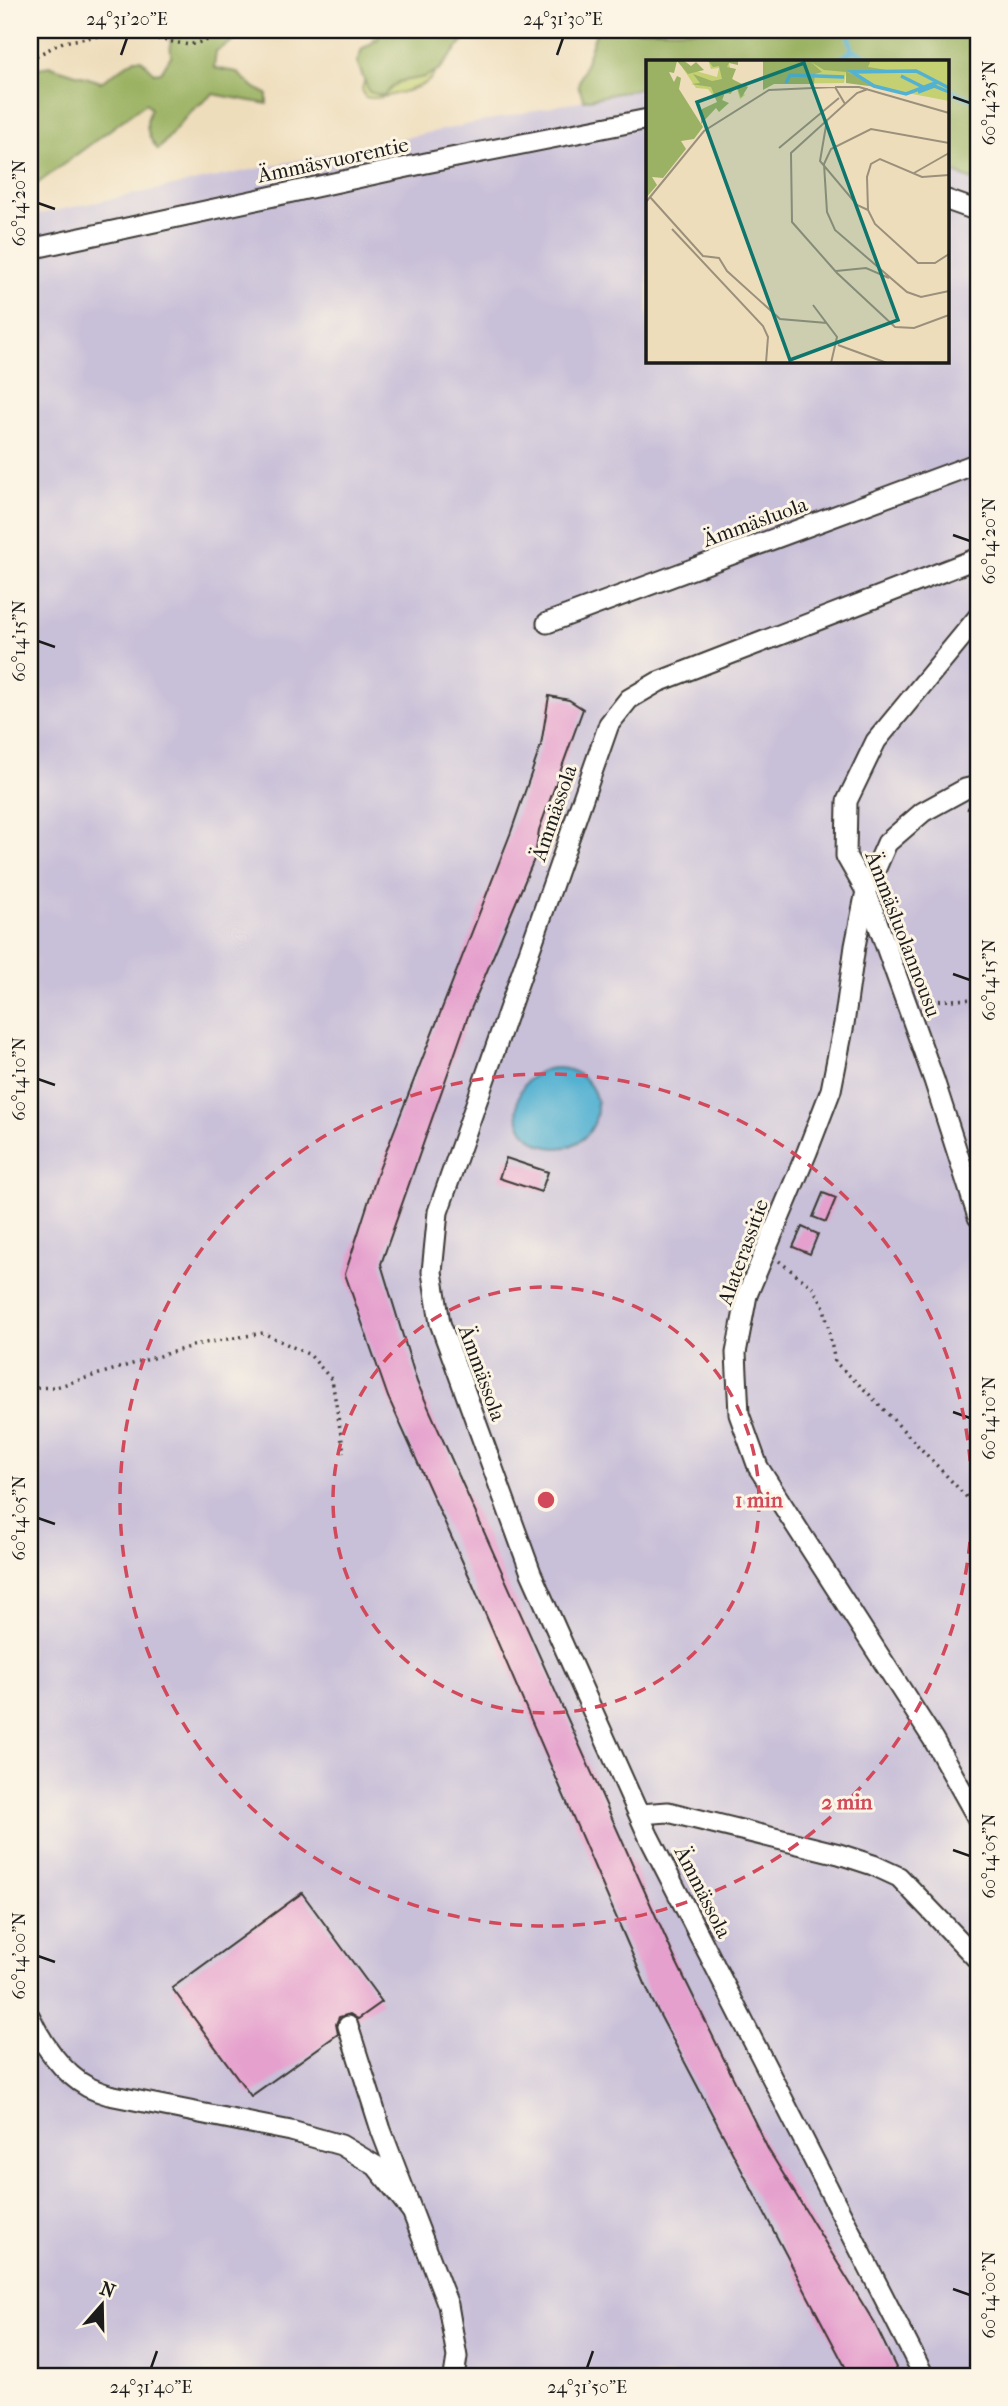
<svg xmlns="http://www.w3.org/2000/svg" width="1008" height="2406" font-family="'IM FELL French Canon',serif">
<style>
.industrial{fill:#c8bfd8}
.green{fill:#c4d072;stroke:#707647;stroke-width:2}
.forest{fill:#9bb264;stroke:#5c6740;stroke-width:2}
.water{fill:#53b1d2;stroke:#386677;stroke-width:2}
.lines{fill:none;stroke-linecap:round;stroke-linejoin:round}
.stream{stroke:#53b1d2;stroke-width:5}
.building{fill:#e5a0cd}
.street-casing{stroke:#3c3934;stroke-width:23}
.path{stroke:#3c3934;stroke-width:3.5;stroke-dasharray:2 5;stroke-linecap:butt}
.street{stroke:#fff;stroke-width:19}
.ticks{fill:none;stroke:#1c1c1c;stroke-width:2.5}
.ring{fill:none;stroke:#d1495b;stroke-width:3.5;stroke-dasharray:12 9}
.labels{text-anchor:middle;stroke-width:6;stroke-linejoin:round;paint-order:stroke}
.street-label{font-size:21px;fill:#1c1c1c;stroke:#fcf5e5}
.inset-river{fill:none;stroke:#53b1d2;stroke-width:3.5}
.inset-road{fill:none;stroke:#9a907b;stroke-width:2}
.view{fill:#0f766e;fill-opacity:0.15;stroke:#0f766e;stroke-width:3.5}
.inset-edge{fill:none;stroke:#1c1c1c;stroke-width:3.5}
.centre{fill:#d1495b;stroke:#fcf5e5;stroke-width:3.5}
.ring-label{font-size:21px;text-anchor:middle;font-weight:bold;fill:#d1495b;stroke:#fcf5e5;stroke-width:6;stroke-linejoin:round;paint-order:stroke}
.neatline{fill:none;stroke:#1c1c1c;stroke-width:2.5}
.ticks-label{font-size:18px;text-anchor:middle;fill:#1c1c1c}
</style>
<rect width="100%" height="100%" fill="#fcf5e5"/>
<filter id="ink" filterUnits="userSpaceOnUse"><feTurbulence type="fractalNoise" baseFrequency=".0143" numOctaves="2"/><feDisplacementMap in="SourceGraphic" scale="14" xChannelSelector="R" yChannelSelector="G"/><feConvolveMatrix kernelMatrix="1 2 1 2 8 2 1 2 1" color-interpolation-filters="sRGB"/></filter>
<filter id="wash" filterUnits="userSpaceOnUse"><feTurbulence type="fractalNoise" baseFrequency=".00686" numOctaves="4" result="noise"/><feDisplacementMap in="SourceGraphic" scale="28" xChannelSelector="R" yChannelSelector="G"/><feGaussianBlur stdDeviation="1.57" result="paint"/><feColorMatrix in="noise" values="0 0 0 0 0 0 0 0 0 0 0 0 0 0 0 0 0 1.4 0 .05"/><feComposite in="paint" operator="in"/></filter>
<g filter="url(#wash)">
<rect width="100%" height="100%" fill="#edb"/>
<!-- industrial -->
<polygon class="industrial" points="647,87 648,360 947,360 947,171 978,182 978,2376 30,2376 30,216"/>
<!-- green -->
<path class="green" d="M375,30H429C436,68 447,80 403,92C390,95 378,100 365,97L362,89L372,53Z"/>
<!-- forest -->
<g class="forest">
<path d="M161,30H245L235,40L216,51L214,68L236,72L255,88L267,94V104L213,94L190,112L158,150C148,137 143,125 151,109L146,103L30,189V69L51,66L101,82L135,59H141L154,73L161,72L171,56L170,35Z"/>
<polygon points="381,30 472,30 440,69 425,77 398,82 383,96 369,92 357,62 362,49 378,39"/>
<polygon points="597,30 978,30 978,182 947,170 947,61 648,61 647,87 584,100 578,85"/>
</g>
<!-- water -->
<circle class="water" cx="557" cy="1108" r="40"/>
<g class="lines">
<!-- stream -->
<g class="stream">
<polyline points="848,30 852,50"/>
<polyline points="838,61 852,50 879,61"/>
<polyline points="947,89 978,102"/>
</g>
</g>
<g id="blocks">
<!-- building -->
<g class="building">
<polygon points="549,696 569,700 583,709 539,830 535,857 468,1016 381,1264 417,1382 675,1959 768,2149 875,2324 900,2376 850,2376 652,2000 469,1576 388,1397 345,1274 378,1172 511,832 541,745"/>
<polygon points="506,1158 548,1172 541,1192 499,1178"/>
<polygon points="823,1193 836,1198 826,1222 813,1217"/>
<polygon points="802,1227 818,1234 810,1254 793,1247"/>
<polygon points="302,1893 382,2002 358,2019 350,2014 339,2017 336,2024 338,2034 251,2096 172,1988"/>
</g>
</g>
</g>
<g filter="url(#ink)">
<use href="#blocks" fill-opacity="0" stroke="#3c3934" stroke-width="2"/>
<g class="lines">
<defs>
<g id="street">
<polyline points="947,200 978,211"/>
<polyline points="30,249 426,163 648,119"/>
<polyline points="978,617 876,741 847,801 846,856 866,891 934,1080 978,1217"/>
<polyline points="547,623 978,463"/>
<polyline points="978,786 965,789 923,812 887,843 866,891 855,946 844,1024 831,1090 807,1152 747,1295 736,1353 739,1414 758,1467 933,1739 978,1819"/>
<polyline points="640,1814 668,1812 839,1854 873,1865 899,1877 978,1960"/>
<path d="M30,2017C41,2042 63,2074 88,2087C94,2090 102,2093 109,2095L291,2131L341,2145L376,2166L411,2210"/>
<polyline points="348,2026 381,2130 448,2305 457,2357 454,2376"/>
<polyline points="924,2376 648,1835 531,1573 440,1323 432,1272 438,1212 609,724 629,699 658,682 978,558"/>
</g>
</defs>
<!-- street casing -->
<use href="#street" class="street-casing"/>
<!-- path -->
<g class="path">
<polyline points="30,59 63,42 122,32 189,45 248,30"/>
<polyline points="967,808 978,812"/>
<polyline points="925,1001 978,999"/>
<polyline points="779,1261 812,1287 824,1307 835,1362 868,1393 978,1509"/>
<polyline points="30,1388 56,1387 199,1344 263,1333 310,1355 332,1380 344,1453"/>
</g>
<!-- street -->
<use href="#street" class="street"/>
</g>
</g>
<!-- ticks -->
<path class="ticks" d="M121,55L127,38M557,55L563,38M953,97L970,103M38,203L55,209M953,535L970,541M38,641L55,647M953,974L970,980M38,1079L55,1085M953,1412L970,1418M38,1518L55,1524M953,1850L970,1856M38,1956L55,1962M953,2289L970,2295M151,2368L157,2351M587,2368L593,2351"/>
<!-- distance rings -->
<g class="ring">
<circle cx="546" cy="1500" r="213"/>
<circle cx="546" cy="1500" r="426"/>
</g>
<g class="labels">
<!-- street labels -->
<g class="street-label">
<text transform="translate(333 160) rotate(-12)" y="7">Ämmäsvuorentie</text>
<text transform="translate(755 522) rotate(-20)" y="7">Ämmäsluola</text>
<text transform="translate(554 813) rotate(-71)" y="7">Ämmässola</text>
<text transform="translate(903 934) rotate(69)" y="7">Ämmäsluolannousu</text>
<text transform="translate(743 1252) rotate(-70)" y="7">Alaterassitie</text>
<text transform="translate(482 1373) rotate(70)" y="7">Ämmässola</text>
<text transform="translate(703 1892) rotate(63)" y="7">Ämmässola</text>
</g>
</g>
<!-- overview -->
<g transform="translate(646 60)">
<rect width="303" height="303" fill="#edb"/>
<path d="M62,0L83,3L86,18L99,35L94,39L91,29L84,27L85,34H78L75,46L62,29L50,28L36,7L71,17L73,8L65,9ZM138,0H303V41L230,27L200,12L198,23L128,24Z" fill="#c4d072"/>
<path d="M0,0H37L45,6L50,2L58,10L42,14L31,1L28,13L23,12L28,22L31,16L35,18L33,29L57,67L48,79L35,81L40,89L17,118L6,117L11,125L0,138ZM62,0L92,1V5L83,3L81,7L90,9L86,19L102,27L95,38L91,27L84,34L80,30L76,40L83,43L73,52L70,48L55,64L56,49L71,42L65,27L45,24L54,23L47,14L66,21L76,19L73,6L67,7ZM117,0H225L222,7L260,13L202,12L230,27L200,23V12L178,10L165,2L176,12L169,14L168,24H128L117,30Z" fill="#9bb264"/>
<path class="inset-river" d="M255,16L277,27M292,22L260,34L228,26L206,12L270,11L278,15L303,28M140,23L144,15L198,17M272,32L288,26L303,32"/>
<path class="inset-road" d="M189,27H213L303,53M222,29L211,33L145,93L146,162L191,213L249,267L268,268L303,255M181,60L174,101L211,145L222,150M303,83L225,69L185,89L178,104L181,152L189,170L261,232L275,237L303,231M133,88L193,38M268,113L303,93M303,115L276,117L234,99L225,104L221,117L222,150L229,164L272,203H289L303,194M4,137L57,196L73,198L81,211L134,259L181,263M0,142L58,71L123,30L189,27L199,44M26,169L117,266L122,277L120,303M190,211L220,208L243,218M167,245L191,277L185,303M192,285L241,303"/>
<path class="view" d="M158,3L252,260L144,300L51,42Z"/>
<rect width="303" height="303" class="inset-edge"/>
</g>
<circle cx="546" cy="1500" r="10" class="centre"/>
<g class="ring-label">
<text x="759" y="1507">1 min</text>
<text x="847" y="1809">2 min</text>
</g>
<!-- margin -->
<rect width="1008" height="2406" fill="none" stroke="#fcf5e5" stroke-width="77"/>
<!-- north arrow -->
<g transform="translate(102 2305) rotate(20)" stroke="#fcf5e5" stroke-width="5" paint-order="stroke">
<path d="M0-5L12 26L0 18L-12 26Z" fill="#1c1c1c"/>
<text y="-10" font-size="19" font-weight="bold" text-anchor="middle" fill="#1c1c1c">N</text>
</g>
<rect x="38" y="38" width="932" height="2330" class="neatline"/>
<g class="ticks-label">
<text x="127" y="25">24°31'20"E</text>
<text x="563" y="25">24°31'30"E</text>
<text transform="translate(989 103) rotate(-90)" y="6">60°14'25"N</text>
<text transform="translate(19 203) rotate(-90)" y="6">60°14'20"N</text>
<text transform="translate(989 541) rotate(-90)" y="6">60°14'20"N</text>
<text transform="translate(19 641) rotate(-90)" y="6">60°14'15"N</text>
<text transform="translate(989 980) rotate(-90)" y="6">60°14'15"N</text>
<text transform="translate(19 1079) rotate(-90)" y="6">60°14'10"N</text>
<text transform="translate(989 1418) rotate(-90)" y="6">60°14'10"N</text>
<text transform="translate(19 1518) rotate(-90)" y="6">60°14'05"N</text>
<text transform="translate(989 1856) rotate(-90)" y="6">60°14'05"N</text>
<text transform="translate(19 1956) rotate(-90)" y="6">60°14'00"N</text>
<text transform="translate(989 2295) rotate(-90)" y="6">60°14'00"N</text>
<text x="151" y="2393">24°31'40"E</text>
<text x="587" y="2393">24°31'50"E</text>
</g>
</svg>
